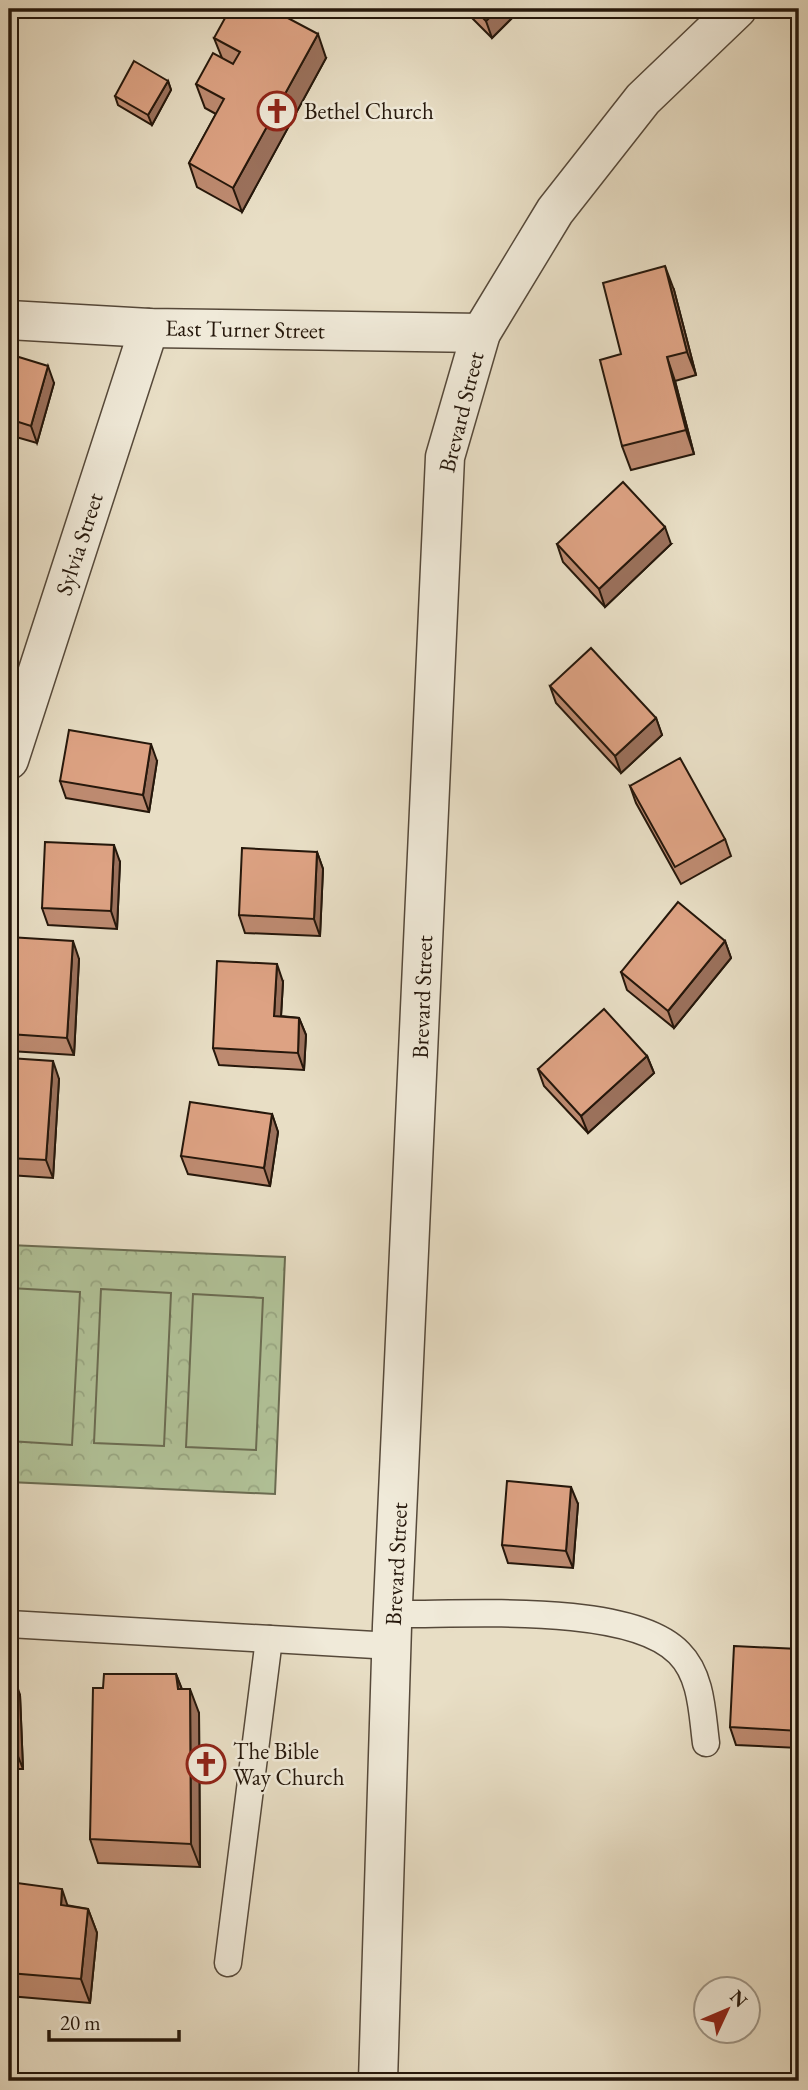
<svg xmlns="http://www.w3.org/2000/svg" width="808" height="2090" font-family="'EB Garamond',serif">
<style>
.forest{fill:url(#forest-crowns);stroke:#6b6c52;stroke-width:2}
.garden{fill:#b1c298;stroke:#6b6c52;stroke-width:2}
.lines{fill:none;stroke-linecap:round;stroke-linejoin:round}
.service-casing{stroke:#56493a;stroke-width:29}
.minor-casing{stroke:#56493a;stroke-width:41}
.tertiary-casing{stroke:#56493a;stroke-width:41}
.service{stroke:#f0ead9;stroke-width:26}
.minor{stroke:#f0ead9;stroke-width:38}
.tertiary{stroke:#f0ead9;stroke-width:38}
.wall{fill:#be8b71;stroke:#25170b;stroke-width:2}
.shaded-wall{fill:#9b715c;stroke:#25170b;stroke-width:2}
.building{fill:#dda283;stroke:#25170b;stroke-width:2}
.labels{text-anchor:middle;stroke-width:5;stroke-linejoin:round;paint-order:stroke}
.poi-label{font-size:23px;fill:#25170b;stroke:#f0ead9;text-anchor:start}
.street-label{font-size:23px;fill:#25170b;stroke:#f0ead9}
</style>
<defs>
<pattern id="forest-crowns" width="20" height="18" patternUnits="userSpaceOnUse" patternTransform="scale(1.75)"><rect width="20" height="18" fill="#b1c298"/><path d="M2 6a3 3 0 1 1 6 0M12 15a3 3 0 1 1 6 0" fill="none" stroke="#98a682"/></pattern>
</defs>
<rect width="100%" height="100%" fill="#e8dec5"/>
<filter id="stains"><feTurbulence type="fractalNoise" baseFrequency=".00286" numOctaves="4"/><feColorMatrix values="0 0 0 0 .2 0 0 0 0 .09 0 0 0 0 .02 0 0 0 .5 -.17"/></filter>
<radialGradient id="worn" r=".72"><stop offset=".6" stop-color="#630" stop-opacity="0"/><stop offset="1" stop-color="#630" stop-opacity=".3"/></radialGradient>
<!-- forest -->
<polygon class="forest" points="9,1245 285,1257 275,1494 9,1482"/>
<!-- garden -->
<g class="garden">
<polygon points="10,1288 80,1292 72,1445 9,1441"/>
<polygon points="101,1289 171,1293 164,1446 94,1443"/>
<polygon points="193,1294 263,1298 256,1450 186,1447"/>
</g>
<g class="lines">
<defs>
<g id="service">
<path d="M393,1614C463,1615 630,1602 679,1653C702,1676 702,1713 706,1743"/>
<polyline points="9,1624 392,1646"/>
<polyline points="228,1963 269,1639"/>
</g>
<g id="minor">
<polyline points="9,320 149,328 481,333"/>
<polyline points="9,760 149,328"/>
</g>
<polyline id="tertiary" points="378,2081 392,1626 445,457 481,333 555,211 643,99 737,9"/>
</defs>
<!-- service casing -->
<use href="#service" class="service-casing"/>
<!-- minor casing -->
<use href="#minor" class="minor-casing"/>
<!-- tertiary casing -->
<use href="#tertiary" class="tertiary-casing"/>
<!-- service -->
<use href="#service" class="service"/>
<!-- minor -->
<use href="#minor" class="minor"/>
<!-- tertiary -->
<use href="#tertiary" class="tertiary"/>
</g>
<!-- wall -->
<g class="wall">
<polygon points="463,9 521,9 492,38"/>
<polygon points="214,38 326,58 242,212 197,187 189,163 216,114 205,108 196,84 222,58"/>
<polygon points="168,81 171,90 152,125 118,105 115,96"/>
<polygon points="674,290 696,375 675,381 694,454 631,470 622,446 621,354"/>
<polygon points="9,354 54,383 37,443 9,435"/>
<polygon points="557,544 671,544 605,607 563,562"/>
<polygon points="550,686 656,718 662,735 621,773 556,703"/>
<polygon points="157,761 149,812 66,798 60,781"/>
<polygon points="630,786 725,839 731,856 681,884 636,803"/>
<polygon points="317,852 323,869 320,936 245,933 239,915"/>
<polygon points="120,862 117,929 48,925 42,908"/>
<polygon points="9,937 79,959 74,1055 10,1051"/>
<polygon points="725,941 731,958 674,1028 627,990 621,972"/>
<polygon points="283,982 281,1016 299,1018 306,1035 304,1070 219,1065 213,1048"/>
<polygon points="647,1056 654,1073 588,1133 544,1086 538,1069"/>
<polygon points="9,1058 59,1079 53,1178 9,1175"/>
<polygon points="272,1114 278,1132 270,1186 188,1174 181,1156"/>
<polygon points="578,1504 573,1568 508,1563 502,1545"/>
<polygon points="799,1649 799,1748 736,1745 730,1727"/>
<polygon points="176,1674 182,1689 199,1713 200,1867 98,1863 90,1839 103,1688"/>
<polygon points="9,1677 20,1695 23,1769 9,1769"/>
<polygon points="9,1895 88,1909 97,1933 90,2003 9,1996"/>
</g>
<!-- shaded-wall -->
<g class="shaded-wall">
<polygon points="498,9 521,9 492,38 486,21"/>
<polygon points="318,34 326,58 242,212 233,188"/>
<polygon points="168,81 171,90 152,125 148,115"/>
<polygon points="665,266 674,290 696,375 687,352"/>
<polygon points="667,357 675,381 694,454 686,430"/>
<polygon points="48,366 54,383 37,443 31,426"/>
<polygon points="665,527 671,544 605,607 599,589"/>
<polygon points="656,718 662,735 621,773 615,756"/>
<polygon points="151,744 157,761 149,812 143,795"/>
<polygon points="114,845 120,862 117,929 111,911"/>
<polygon points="317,852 323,869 320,936 314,919"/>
<polygon points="73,941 79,959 74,1055 67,1038"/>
<polygon points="725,941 731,958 674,1028 668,1011"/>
<polygon points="277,964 283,982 280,1033 274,1016"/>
<polygon points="299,1018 306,1035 304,1070 298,1053"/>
<polygon points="647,1056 654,1073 588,1133 581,1116"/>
<polygon points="53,1061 59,1079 53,1178 46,1160"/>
<polygon points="272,1114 278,1132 270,1186 264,1168"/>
<polygon points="571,1487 578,1504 573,1568 566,1551"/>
<polygon points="176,1674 185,1698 178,1689"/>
<polygon points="14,1677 20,1695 23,1769 16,1751"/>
<polygon points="190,1689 199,1713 200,1867 191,1844"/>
<polygon points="62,1889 70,1913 61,1905"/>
<polygon points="88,1909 97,1933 90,2003 81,1979"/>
</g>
<!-- building -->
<g class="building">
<polygon points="230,9 271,9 318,34 233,188 189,163 224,99 196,84 213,53 233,64 240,52 214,38"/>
<polygon points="474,9 498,9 486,21"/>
<polygon points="134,61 168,81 148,115 115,96"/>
<polygon points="665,266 687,352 667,357 686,430 622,446 600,360 621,354 603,283"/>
<polygon points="9,354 48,366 31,426 9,419"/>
<polygon points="623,482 665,527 599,589 557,544"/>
<polygon points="591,648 656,718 615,756 550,686"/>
<polygon points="69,730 151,744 143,795 60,781"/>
<polygon points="680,758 725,839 675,867 630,786"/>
<polygon points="45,842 114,845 111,911 42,908"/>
<polygon points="242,848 317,852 314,919 239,915"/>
<polygon points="678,902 725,941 668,1011 621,972"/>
<polygon points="9,937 73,941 67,1038 9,1034"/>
<polygon points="217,961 277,964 274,1016 299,1018 298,1053 213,1048"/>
<polygon points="604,1009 647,1056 581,1116 538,1069"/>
<polygon points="9,1058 53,1061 46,1160 9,1158"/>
<polygon points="190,1102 272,1114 264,1168 181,1156"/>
<polygon points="507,1481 571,1487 566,1551 502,1545"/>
<polygon points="734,1646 799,1649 799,1731 730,1727"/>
<polygon points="104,1674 176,1674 178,1689 190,1689 191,1844 90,1839 93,1688 103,1688"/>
<polygon points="9,1677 14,1677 16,1751 9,1751"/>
<polygon points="17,1883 62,1889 61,1905 88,1909 81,1979 9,1973 9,1895 15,1895"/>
</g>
<!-- icons -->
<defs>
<symbol id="church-ring" viewBox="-11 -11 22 22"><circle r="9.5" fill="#f0ead9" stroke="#8f2418" stroke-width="1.5"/><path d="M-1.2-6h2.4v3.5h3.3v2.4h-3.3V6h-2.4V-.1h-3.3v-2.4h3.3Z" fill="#8f2418"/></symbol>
</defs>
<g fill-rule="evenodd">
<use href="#church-ring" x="255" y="89" width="44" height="44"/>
<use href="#church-ring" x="184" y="1742" width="44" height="44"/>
</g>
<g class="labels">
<!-- poi labels -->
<g class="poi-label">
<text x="304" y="119">Bethel Church</text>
<text x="233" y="1759">The Bible<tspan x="233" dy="26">Way Church</tspan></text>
</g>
<!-- street labels -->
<g class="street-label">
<text transform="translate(245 329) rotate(1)" y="8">East Turner Street</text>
<text transform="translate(461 412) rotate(-76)" y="8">Brevard Street</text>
<text transform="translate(79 544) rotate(-72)" y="8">Sylvia Street</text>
<text transform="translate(422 997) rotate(-88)" y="8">Brevard Street</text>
<text transform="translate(396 1564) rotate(-87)" y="8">Brevard Street</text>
</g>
</g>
<!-- margin -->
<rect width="808" height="2090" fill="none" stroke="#e8dec5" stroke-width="35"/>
<rect x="10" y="10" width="787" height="2069" fill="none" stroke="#25170b" stroke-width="3.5"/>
<rect x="18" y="18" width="773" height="2055" fill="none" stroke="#25170b" stroke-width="2"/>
<!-- north arrow -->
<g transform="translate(727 2010) rotate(46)"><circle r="33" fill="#f0ead9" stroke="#9f9687" stroke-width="2"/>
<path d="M0-5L12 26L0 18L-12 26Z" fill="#8f2418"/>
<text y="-10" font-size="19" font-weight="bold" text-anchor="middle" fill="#25170b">N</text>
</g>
<!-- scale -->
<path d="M49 2030v10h130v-10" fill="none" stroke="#25170b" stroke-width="3.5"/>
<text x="60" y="2030" font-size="21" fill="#25170b" stroke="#f0ead9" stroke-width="5" paint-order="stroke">20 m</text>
<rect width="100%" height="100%" filter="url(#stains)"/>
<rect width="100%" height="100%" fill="url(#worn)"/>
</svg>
